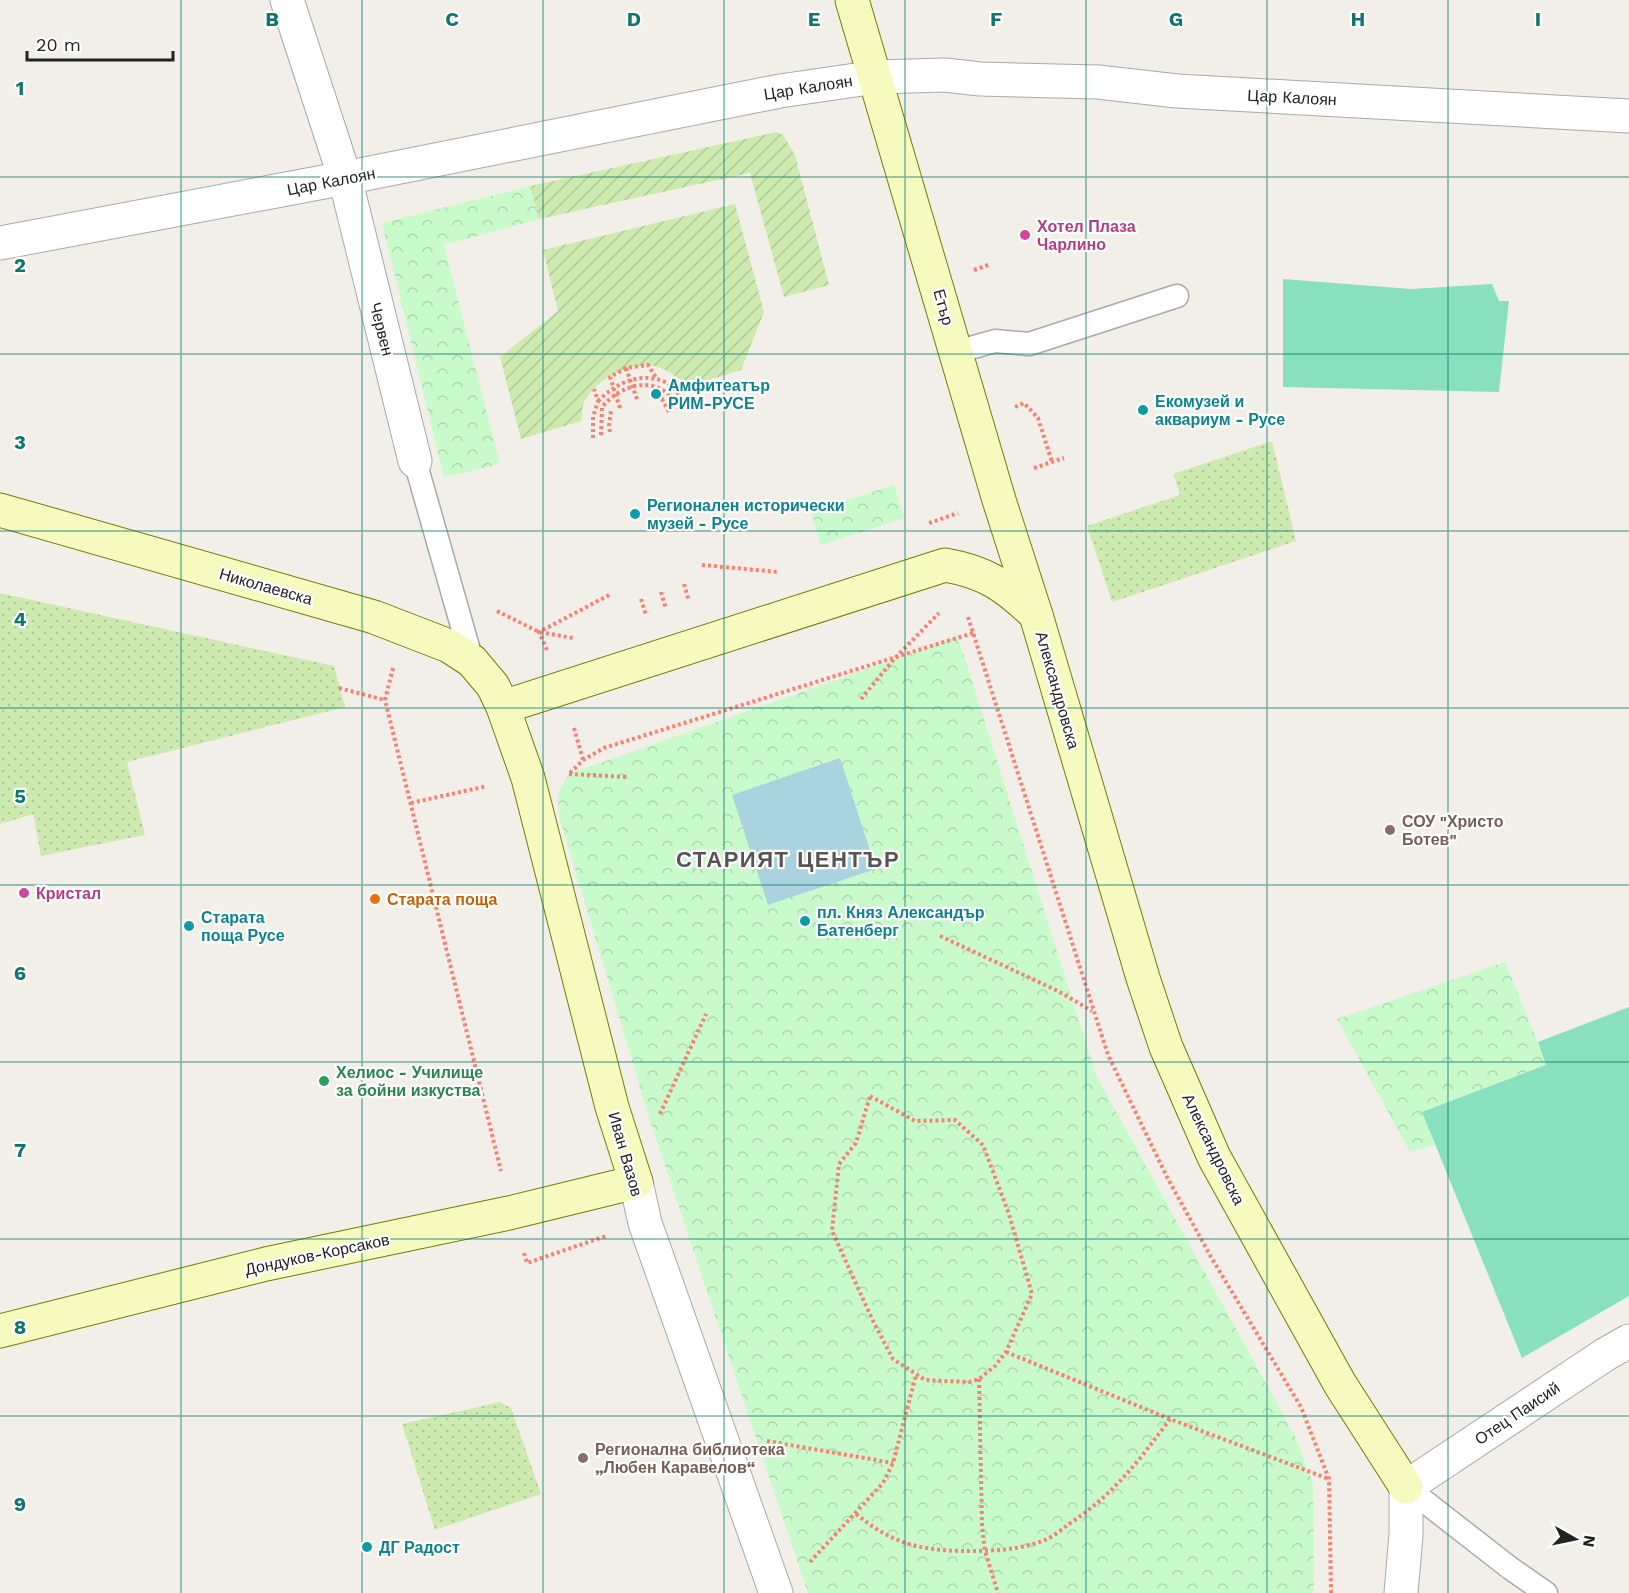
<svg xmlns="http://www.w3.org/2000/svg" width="1629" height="1593" font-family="'Work Sans',sans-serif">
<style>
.grass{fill:url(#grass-dots)}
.park{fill:url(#park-crowns)}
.garden{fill:url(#garden-furrows)}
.pitch{fill:#88e0be}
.water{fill:#aad3df}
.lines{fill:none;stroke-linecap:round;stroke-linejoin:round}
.lane-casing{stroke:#a9a9a9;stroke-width:25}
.street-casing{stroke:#a9a9a9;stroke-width:35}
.secondary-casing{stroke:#707d05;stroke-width:35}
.path{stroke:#fa8072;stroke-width:4;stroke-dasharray:3 3;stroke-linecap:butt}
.lane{stroke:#fff;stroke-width:22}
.street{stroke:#fff;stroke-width:33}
.secondary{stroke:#f7fabf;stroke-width:33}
.grid{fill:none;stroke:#0f766e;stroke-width:1.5;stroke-opacity:0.55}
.hotel-dot{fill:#d1479c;stroke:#fff;stroke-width:2}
.culture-dot{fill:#0f9aa8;stroke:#fff;stroke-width:2}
.education-dot{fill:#8d6e63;stroke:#fff;stroke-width:2}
.food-dot{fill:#e8710a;stroke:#fff;stroke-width:2}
.leisure-dot{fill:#2e9e5b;stroke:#fff;stroke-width:2}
.labels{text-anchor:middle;stroke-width:4.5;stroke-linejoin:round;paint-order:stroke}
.street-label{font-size:16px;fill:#222;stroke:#fff}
.hotel-label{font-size:16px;font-weight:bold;fill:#b23c85;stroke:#fff;text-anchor:start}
.culture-label{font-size:16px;font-weight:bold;fill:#0d838f;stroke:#fff;text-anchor:start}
.education-label{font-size:16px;font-weight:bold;fill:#785e54;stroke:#fff;text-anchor:start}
.food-label{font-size:16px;font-weight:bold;fill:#c56008;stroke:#fff;text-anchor:start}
.leisure-label{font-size:16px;font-weight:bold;fill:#27864d;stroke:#fff;text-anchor:start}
.district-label{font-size:22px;font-weight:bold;letter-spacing:1.5px;fill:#555;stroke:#fff}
.grid-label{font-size:20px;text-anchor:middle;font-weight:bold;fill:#0f766e;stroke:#fff;stroke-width:4.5;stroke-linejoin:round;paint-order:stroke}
</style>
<defs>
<pattern id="grass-dots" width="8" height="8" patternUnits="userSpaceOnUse" patternTransform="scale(1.5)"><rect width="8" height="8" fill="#cdebb0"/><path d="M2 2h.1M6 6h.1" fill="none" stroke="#b0c997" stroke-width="1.8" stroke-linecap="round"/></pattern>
<pattern id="park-crowns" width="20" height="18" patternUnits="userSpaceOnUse" patternTransform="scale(1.5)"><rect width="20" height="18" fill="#c8facc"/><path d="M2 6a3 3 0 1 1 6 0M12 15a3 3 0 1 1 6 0" fill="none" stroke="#acd6af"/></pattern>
<pattern id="garden-furrows" width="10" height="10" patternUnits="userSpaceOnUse" patternTransform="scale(1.5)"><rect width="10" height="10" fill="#cdebb0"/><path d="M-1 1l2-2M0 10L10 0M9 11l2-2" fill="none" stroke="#b0c997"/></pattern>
</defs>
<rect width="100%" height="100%" fill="#f2efe9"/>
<!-- grass -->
<g class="grass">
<polygon points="1272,441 1296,541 1112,602 1087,526 1180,495 1173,474"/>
<polygon points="0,593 334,666 345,707 127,762 145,835 41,856 33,814 0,824"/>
<polygon points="500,1402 511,1408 541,1494 435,1530 402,1424"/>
</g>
<!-- park -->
<g class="park">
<polygon points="530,186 539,219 444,245 500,464 444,477 382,223"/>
<polygon points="894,485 904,518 821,545 811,512"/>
<polygon points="958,637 1096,1075 1295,1436 1313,1483 1314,1593 808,1593 801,1572 652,1127 559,816 558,793 569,774"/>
<polygon points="1505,962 1547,1065 1422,1112 1435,1145 1410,1152 1337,1019"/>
</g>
<!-- garden -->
<g class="garden">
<polygon points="777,132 783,135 795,155 829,285 784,297 750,173 539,219 530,186"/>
<path d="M735,204L764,312L741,370L689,386C677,377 662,365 647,365C624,365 594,382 584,402C582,408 582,415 581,421L521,439L500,357L558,311L543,250Z"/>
</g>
<!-- pitch -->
<g class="pitch">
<polygon points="1283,279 1411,289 1492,284 1499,301 1509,301 1499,392 1283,387"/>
<polygon points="1629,1007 1629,1296 1522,1358 1422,1112 1546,1065 1538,1042"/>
</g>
<!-- water -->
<polygon class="water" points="840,758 876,869 768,905 732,795"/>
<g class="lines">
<defs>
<g id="lane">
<polyline points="956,352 995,341 1029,344 1177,296"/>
<polyline points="415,461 472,661"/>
<polyline points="1406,1487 1510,1568 1546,1593"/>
</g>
<g id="street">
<polyline points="287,0 345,178 415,461"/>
<polyline points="0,243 345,178 780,91 876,77 945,75 980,79 1098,82 1177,91 1629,116"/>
<polyline points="636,1182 645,1223 776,1593"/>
<polyline points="1401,1593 1406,1535 1406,1487 1606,1354 1629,1341"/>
</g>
<g id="secondary">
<polyline points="852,0 999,500 1036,615 1143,978 1166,1047 1214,1157 1340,1384 1406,1487"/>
<polyline points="0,510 374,617 449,646 472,661 493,686 503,707 528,778 612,1107 636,1182 509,1213 266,1264 0,1331"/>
<path d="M503,707L945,565C986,572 1006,586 1036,615"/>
</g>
</defs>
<!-- lane casing -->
<use href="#lane" class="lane-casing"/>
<!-- street casing -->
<use href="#street" class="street-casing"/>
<!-- secondary casing -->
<use href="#secondary" class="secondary-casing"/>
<!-- path -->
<g class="path">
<polyline points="974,270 991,264"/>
<polyline points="626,368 638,402"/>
<polyline points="656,397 662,399 669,412"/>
<path d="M598,401C613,386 634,374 656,379"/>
<polyline points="1015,407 1024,403 1038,418 1052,462"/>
<polyline points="620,408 610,377 626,368 648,365 657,379 668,383 675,390 689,406"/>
<polyline points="610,432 609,425 611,411"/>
<path d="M601,435L602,407C624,381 662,374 679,409"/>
<polyline points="593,438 593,417 598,401 594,389"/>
<polyline points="1034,468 1064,458"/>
<polyline points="929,523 958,513"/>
<polyline points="702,565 778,572"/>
<polyline points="684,584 689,601"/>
<polyline points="661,592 666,609"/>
<polyline points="641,599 646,615"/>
<polyline points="497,611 539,632 573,638"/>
<polyline points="968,617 1108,1055 1167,1177 1211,1257 1301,1407 1329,1479 1331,1593"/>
<polyline points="547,650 539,632 611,594"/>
<polyline points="393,668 385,700 501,1171"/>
<polyline points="339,688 385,700"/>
<polyline points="861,699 895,658 939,613"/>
<polyline points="574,728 583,760"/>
<polyline points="570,773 583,760 604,748 973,633"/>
<polyline points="569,774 628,777"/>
<polyline points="411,803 487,786"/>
<polyline points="940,936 1058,991 1092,1011"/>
<polygon points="870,1096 915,1121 955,1120 983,1145 1009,1214 1032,1294 1006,1352 995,1366 979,1379 969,1382 925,1380 893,1359 874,1323 832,1231 839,1164 856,1143"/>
<polyline points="660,1114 706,1014"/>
<polyline points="524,1253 527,1263 606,1236"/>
<polyline points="1006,1352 1170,1419 1329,1479"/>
<polyline points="979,1379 982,1525 985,1551 998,1593"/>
<polyline points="767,1441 893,1463"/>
<path d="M856,1514C890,1542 917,1550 961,1551C987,1551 1017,1551 1042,1541C1052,1538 1061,1530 1069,1524C1113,1495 1139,1461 1170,1419"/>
<polyline points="810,1562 883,1483 893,1463 916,1375"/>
</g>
<!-- lane -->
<use href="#lane" class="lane"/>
<!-- street -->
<use href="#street" class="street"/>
<!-- secondary -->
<use href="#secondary" class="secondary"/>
</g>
<!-- grid -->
<path class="grid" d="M181,0V1593M362,0V1593M543,0V1593M724,0V1593M905,0V1593M1086,0V1593M1267,0V1593M1448,0V1593M0,177H1629M0,354H1629M0,531H1629M0,708H1629M0,885H1629M0,1062H1629M0,1239H1629M0,1416H1629"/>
<!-- markers -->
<g class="hotel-dot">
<circle cx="1025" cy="235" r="6"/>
<circle cx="24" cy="893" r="6"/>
</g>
<g class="culture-dot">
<circle cx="656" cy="394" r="6"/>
<circle cx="1143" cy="410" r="6"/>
<circle cx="635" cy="514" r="6"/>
<circle cx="805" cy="921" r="6"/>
<circle cx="189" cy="926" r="6"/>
<circle cx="367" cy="1547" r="6"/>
</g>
<g class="education-dot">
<circle cx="1390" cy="830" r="6"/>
<circle cx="583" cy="1458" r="6"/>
</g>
<circle class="food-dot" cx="375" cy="899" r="6"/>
<circle class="leisure-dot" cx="324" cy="1081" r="6"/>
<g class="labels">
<!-- street labels -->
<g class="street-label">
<text transform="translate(808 87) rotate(-9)" y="6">Цар Калоян</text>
<text transform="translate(1292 97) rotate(3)" y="6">Цар Калоян</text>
<text transform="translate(331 181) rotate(-11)" y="6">Цар Калоян</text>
<text transform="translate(944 307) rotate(74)" y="6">Етър</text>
<text transform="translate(382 329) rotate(76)" y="6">Червен</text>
<text transform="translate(266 586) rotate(16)" y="6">Николаевска</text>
<text transform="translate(1058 690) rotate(74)" y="6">Александровска</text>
<text transform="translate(1214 1149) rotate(64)" y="6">Александровска</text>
<text transform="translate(626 1154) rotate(74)" y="6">Иван Вазов</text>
<text transform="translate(317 1254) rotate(-12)" y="6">Дондуков-Корсаков</text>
<text transform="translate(1517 1413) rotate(-34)" y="6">Отец Паисий</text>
</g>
<!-- hotel labels -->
<g class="hotel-label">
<text x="1037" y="232">Хотел Плаза<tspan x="1037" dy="18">Чарлино</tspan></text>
<text x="36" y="899">Кристал</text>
</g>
<!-- culture labels -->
<g class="culture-label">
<text x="668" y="391">Амфитеатър<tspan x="668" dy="18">РИМ-РУСЕ</tspan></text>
<text x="1155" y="407">Екомузей и<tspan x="1155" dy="18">аквариум - Русе</tspan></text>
<text x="647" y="511">Регионален исторически<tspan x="647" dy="18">музей - Русе</tspan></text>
<text x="817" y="918">пл. Княз Александър<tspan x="817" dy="18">Батенберг</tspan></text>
<text x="201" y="923">Старата<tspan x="201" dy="18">поща Русе</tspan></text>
<text x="379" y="1553">ДГ Радост</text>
</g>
<!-- education labels -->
<g class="education-label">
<text x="1402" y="827">СОУ "Христо<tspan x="1402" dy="18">Ботев"</tspan></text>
<text x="595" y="1455">Регионална библиотека<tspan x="595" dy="18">„Любен Каравелов“</tspan></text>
</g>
<!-- food labels -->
<g class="food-label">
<text x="387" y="905">Старата поща</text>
</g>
<!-- leisure labels -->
<g class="leisure-label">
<text x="336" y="1078">Хелиос - Училище<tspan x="336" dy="18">за бойни изкуства</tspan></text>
</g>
<!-- district labels -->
<g class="district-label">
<text x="788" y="867">СТАРИЯТ ЦЕНТЪР</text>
</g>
</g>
<g class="grid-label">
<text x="272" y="26">B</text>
<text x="452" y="26">C</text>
<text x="634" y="26">D</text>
<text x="814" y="26">E</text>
<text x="996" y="26">F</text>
<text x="1176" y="26">G</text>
<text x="1358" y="26">H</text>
<text x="1538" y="26">I</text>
<text x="20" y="95">1</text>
<text x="20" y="272">2</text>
<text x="20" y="449">3</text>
<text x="20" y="626">4</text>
<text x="20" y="803">5</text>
<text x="20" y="980">6</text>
<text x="20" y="1157">7</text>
<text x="20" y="1334">8</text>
<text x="20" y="1511">9</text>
</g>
<!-- north arrow -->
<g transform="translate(1575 1539) rotate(99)" stroke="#ffffff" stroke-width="4.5" paint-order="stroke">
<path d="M0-4.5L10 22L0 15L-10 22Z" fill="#222222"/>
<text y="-9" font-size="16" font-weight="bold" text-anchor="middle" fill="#222222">N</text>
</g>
<!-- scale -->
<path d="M27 51v9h146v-9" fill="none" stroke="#222222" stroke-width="3"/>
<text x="36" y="51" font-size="18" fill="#222222" stroke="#ffffff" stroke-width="4.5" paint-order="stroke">20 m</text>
</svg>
